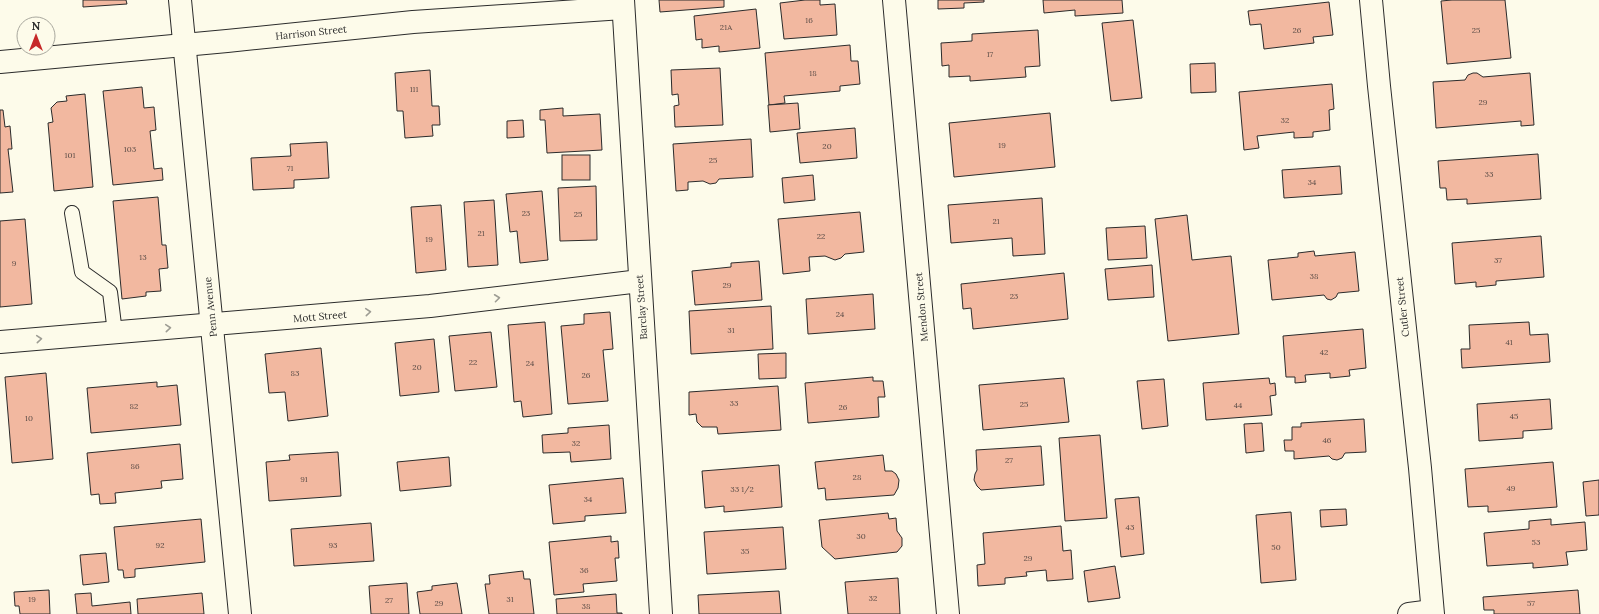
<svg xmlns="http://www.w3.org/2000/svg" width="1599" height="614" font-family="Lora,serif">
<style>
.building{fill:#f2b8a0;stroke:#2b2b2b}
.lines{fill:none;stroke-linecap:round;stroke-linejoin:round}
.service-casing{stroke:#2b2b2b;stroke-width:16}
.minor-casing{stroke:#2b2b2b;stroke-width:24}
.service{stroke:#fdfbea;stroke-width:14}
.minor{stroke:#fdfbea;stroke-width:22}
.oneway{stroke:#9e9d94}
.labels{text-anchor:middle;stroke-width:3;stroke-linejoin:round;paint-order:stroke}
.number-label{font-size:8px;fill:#5d4e48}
.street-label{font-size:10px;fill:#2b2b2b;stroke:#fdfbea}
</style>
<rect width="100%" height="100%" fill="#fdfbea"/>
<!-- building -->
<g class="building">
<polygon points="83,0 126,0 127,4 83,7"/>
<polygon points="659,0 724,0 724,7 660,12"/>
<polygon points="805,0 820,0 820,5 835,4 837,35 784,39 780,3"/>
<polygon points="938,0 984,0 984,2 964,3 964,8 938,9"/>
<polygon points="1043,0 1122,0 1123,13 1075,16 1075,10 1044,13"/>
<polygon points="1452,0 1505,0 1511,58 1447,64 1441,1"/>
<polygon points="1329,2 1333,35 1313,37 1314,43 1264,49 1261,24 1250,25 1248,11"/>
<polygon points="756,9 760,48 719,52 719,46 702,48 702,39 696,40 694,16"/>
<polygon points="1133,20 1142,98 1111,101 1102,23"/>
<polygon points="1038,30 1040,66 1025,67 1026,77 970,81 970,76 949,77 949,65 942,66 941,43 972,41 972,34"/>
<polygon points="850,45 851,61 858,61 860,84 840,86 840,91 784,96 785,103 769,105 765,53"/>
<polygon points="1215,63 1216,92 1191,93 1190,64"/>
<polygon points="720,68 723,125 675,127 674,106 679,105 678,94 672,95 671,70"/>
<polygon points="430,70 432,106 439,106 440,125 432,125 433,136 405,138 403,111 397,111 395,73"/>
<polygon points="1473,73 1477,73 1483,77 1530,73 1534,125 1521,126 1521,121 1436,128 1433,82 1465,80 1468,75"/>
<polygon points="1332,84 1334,109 1329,110 1330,130 1313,132 1313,137 1294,138 1294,132 1257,136 1259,148 1244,150 1239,92"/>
<polygon points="142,87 144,108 154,107 156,130 150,131 154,169 162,168 163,180 113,185 103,91"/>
<polygon points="85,94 93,187 54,191 48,123 53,122 51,108 57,102 67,101 66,96"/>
<polygon points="798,103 800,129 770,132 768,105"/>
<polygon points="563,108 563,116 600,114 602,150 547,153 545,120 540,120 540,110"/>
<polygon points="0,110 3,110 5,127 10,126 12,149 8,149 13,192 0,193"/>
<polygon points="1050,113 1055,167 954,177 949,123"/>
<polygon points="523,120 524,137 507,138 507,121"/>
<polygon points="855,128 857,158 800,163 797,133"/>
<polygon points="751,139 753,177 719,179 716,183 710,184 703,181 688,182 688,190 676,191 673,144"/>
<polygon points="327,142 329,178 294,180 294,188 253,190 251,158 291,156 290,144"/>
<polygon points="1538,154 1541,199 1467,204 1467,199 1447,200 1446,188 1440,188 1438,161"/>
<rect x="562" y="155" width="28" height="25"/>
<polygon points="1340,166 1342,194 1284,198 1282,170"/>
<polygon points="813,175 815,200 784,203 782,178"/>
<polygon points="596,186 597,240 560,241 558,188"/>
<polygon points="542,191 548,260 520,263 517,231 510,232 506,194"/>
<polygon points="158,197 162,245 166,245 168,268 159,269 161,291 146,292 146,296 122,299 113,201"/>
<polygon points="1042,198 1045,254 1013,256 1012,238 951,243 948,205"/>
<polygon points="494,200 498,265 468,267 464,202"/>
<polygon points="441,205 446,270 416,273 411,207"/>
<polygon points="860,212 864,252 845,254 841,258 835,260 825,256 809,257 810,271 783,274 778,219"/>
<polygon points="1187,215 1192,260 1231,256 1239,334 1168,341 1155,219"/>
<polygon points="25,219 32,304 0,307 0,221"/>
<polygon points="1145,226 1147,258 1108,260 1106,228"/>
<polygon points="1541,236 1544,277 1496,281 1496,285 1476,287 1476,282 1455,284 1452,243"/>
<polygon points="1314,251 1315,256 1355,252 1359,291 1338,293 1336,297 1331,300 1327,299 1324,295 1272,300 1268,260 1298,257 1298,253"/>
<polygon points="759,261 762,300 695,305 692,271 731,267 731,263"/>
<polygon points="1152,265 1154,297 1108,300 1105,269"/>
<polygon points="1064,273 1068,319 973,329 971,308 963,309 961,284"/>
<polygon points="873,294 875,329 808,334 806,299"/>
<polygon points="771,306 773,349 691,354 689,311"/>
<polygon points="610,312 613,349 603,350 608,401 568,404 561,326 584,324 584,314"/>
<polygon points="545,322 552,414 523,417 521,401 514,402 508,325"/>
<polygon points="1529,322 1530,335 1548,334 1550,362 1462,368 1461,349 1470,349 1469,325"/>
<polygon points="1363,329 1366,368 1349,370 1350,376 1330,378 1330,373 1305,375 1306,382 1295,383 1295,377 1286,377 1283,336"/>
<polygon points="491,332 497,387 455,391 449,336"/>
<polygon points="434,339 439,392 400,396 395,343"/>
<polygon points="321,348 328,416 288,421 285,392 269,393 265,354"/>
<polygon points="786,353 786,378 759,379 758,354"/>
<polygon points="46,373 53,459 12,463 5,377"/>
<polygon points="873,377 873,381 883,381 885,397 878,397 879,417 808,423 805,383"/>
<polygon points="1064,378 1069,422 983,430 979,385"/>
<polygon points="1269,378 1270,384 1275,383 1276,395 1270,396 1272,415 1206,420 1203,383"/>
<polygon points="1164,379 1168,426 1142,429 1137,381"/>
<polygon points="157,382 157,387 177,385 181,425 91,433 87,388"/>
<polygon points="778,386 781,430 718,434 717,427 702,427 697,422 696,414 689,415 689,392"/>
<polygon points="1550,399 1552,429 1523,431 1523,438 1479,441 1477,404"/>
<polygon points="1364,419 1366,452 1345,453 1342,458 1337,460 1332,459 1329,456 1294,459 1294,451 1285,451 1284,440 1292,440 1292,427 1301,427 1301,423"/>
<polygon points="1262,423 1264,451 1246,453 1244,424"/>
<polygon points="609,425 611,459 571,462 570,452 543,453 542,435 568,433 568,428"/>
<polygon points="1100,435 1107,518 1065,521 1059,438"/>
<polygon points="180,444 183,479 161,481 162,488 115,493 116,503 100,504 99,494 91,495 87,453"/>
<polygon points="1041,446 1044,485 981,490 977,486 974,480 975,474 977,470 976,450"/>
<polygon points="338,452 341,496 269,501 266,462 290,460 289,455"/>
<polygon points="883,455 885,471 892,471 896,474 899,480 898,488 894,495 826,500 825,488 818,489 815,462"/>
<polygon points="449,457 451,486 400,491 397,462"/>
<polygon points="1553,462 1557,507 1488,512 1488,506 1468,507 1465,469"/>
<polygon points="779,465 782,507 724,512 724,506 705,508 702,471"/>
<polygon points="623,478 626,513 585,516 585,521 553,524 549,485"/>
<polygon points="1599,480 1599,515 1586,516 1583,482"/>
<polygon points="1139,497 1144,554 1121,557 1115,499"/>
<polygon points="1346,509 1347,525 1321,527 1320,510"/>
<polygon points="1291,512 1296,580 1261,583 1256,515"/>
<polygon points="888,513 889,519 896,518 897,531 902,538 902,546 897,552 835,559 822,547 819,520"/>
<polygon points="201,519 205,562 135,569 135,577 124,578 123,570 118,570 114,527"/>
<polygon points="1551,519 1551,525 1585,522 1587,550 1566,552 1568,565 1533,568 1533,563 1487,566 1484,533 1529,529 1529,521"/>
<polygon points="371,523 374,561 294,566 291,529"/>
<polygon points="1061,526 1063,551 1071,550 1073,579 1047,581 1046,570 1026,572 1027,576 1005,578 1005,584 978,586 977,565 985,564 983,533"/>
<polygon points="783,527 786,569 707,574 704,532"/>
<polygon points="611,536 611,542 618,541 619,558 615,558 617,581 583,584 584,592 554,595 549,542"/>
<polygon points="106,553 109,582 83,585 80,555"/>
<polygon points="1115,566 1120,598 1088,602 1084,571"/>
<polygon points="523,571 524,579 530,579 534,614 489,614 485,584 490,584 489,575"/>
<polygon points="898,578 900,614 848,614 845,582"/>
<polygon points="407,583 409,614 371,614 369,586"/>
<polygon points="457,583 462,614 420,614 417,592 432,590 432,586"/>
<polygon points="49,590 50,614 20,614 19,606 15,606 14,592"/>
<polygon points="1578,590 1580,614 1494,614 1494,610 1484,610 1483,597"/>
<polygon points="779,591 781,614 699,614 698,595"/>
<polygon points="91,593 92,606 130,602 131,614 77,614 75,594"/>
<polygon points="202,593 204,614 138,614 137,599"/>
<polygon points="616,594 617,613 622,613 622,614 557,614 556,599"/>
</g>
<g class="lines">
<defs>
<polyline id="service" points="72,213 82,272 110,292 115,333"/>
<g id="minor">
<polyline points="180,0 240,614"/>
<polyline points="623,0 661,614"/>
<polyline points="894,0 948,614"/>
<polyline points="1371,0 1379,86 1420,468 1433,614"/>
<polyline points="0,62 227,41 413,22 623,8"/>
<polyline points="0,342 430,306 640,281"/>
<polyline points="1409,614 1432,611"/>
</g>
</defs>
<!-- service casing -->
<use href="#service" class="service-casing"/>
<!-- minor casing -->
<use href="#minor" class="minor-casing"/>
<!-- service -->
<use href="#service" class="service"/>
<!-- minor -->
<use href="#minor" class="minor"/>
</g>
<!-- one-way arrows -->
<defs><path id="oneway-chevron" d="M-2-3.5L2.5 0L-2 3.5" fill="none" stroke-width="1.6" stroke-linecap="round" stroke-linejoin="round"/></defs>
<g class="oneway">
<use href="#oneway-chevron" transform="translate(497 298) rotate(-7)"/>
<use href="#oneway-chevron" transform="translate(368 312) rotate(-5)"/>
<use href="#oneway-chevron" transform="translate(168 328) rotate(-5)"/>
<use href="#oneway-chevron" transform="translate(39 339) rotate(-5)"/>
</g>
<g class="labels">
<!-- number labels -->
<g class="number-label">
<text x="809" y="23">16</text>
<text x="726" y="30">21A</text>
<text x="1297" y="33">26</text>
<text x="1476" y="33">25</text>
<text x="990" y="57">17</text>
<text x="813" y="76">18</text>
<text x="414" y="92">111</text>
<text x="1483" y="105">29</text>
<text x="1285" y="123">32</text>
<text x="1002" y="148">19</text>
<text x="827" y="149">20</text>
<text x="130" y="152">103</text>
<text x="70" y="158">101</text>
<text x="713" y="163">25</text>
<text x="290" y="171">71</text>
<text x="1489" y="177">33</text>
<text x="1312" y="185">34</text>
<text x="526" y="216">23</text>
<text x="578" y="217">25</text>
<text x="996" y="224">21</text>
<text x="481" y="236">21</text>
<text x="821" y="239">22</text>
<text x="429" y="242">19</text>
<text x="143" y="260">13</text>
<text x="1498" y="263">37</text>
<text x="14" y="266">9</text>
<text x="1314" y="279">38</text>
<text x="727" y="288">29</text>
<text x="1014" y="299">23</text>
<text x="840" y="317">24</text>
<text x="731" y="333">31</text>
<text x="1509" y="345">41</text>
<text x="1324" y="355">42</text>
<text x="473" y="365">22</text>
<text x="530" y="366">24</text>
<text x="417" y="370">20</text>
<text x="295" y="376">83</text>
<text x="586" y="378">26</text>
<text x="734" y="406">33</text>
<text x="1024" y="407">25</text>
<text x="1238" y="408">44</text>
<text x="134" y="409">82</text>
<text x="843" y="410">26</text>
<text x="1514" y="419">45</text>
<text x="29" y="421">10</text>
<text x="1327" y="443">46</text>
<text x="576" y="446">32</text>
<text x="1009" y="463">27</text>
<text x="135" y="469">86</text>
<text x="857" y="480">28</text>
<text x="304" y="482">91</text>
<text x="1511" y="491">49</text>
<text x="742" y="492">33 1/2</text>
<text x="588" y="502">34</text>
<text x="1130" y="530">43</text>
<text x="861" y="539">30</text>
<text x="1536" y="545">53</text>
<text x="160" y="548">92</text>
<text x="333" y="548">93</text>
<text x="1276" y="550">50</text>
<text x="745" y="554">35</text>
<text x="1028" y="561">29</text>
<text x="584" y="573">36</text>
<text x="873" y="601">32</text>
<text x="32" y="602">19</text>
<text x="510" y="602">31</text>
<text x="389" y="603">27</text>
<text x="439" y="606">29</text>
<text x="1531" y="606">57</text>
<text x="586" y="609">38</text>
</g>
<!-- street labels -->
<g class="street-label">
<text transform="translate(311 32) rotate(-6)" y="4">Harrison Street</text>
<text transform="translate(210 307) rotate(-96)" y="4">Penn Avenue</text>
<text transform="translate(641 307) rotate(-94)" y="4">Barclay Street</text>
<text transform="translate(921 307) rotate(-95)" y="4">Mendon Street</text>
<text transform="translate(1402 307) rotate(-96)" y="4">Cutler Street</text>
<text transform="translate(320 316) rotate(-5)" y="4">Mott Street</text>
</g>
</g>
<!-- north arrow -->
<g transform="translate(36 36)"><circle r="19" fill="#fdfbea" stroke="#a9a89e"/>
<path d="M0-3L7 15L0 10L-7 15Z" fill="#c62828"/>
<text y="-6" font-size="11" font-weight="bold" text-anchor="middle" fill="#2b2b2b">N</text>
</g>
</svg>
